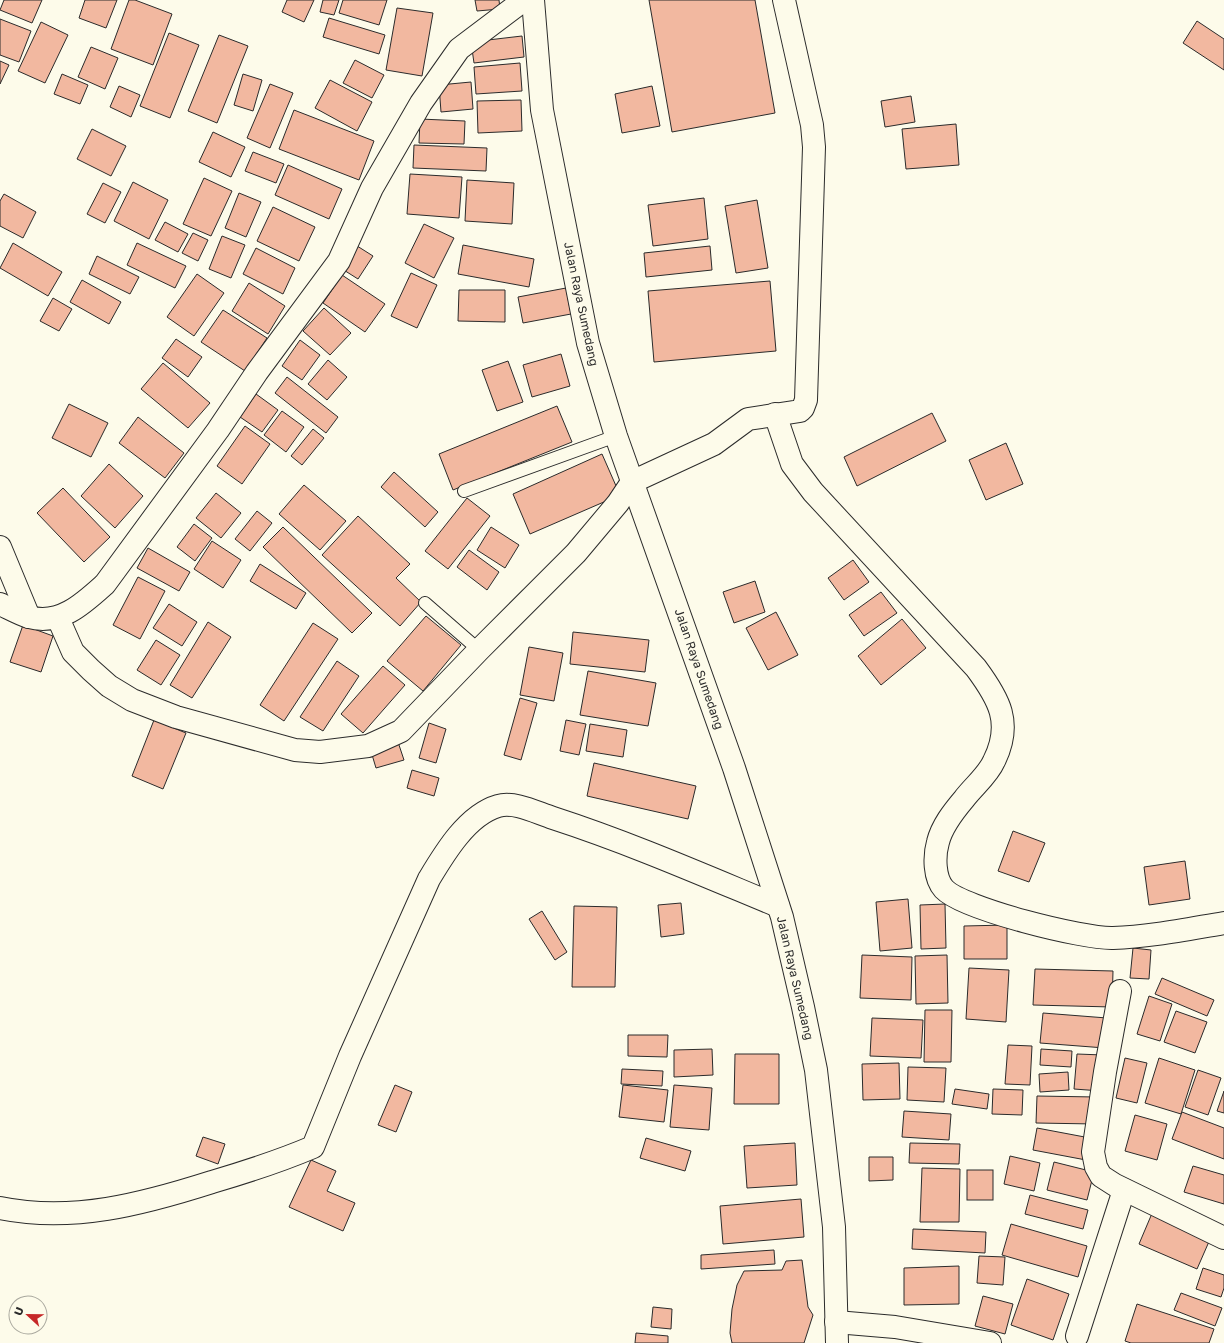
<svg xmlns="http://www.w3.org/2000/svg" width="1224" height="1343" font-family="'Golos Text',sans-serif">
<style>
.building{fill:#f2b8a0;stroke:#2b2b2b}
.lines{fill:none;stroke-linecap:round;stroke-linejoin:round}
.lane-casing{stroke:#2b2b2b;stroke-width:14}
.street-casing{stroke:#2b2b2b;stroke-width:24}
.highway-casing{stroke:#2b2b2b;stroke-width:24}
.lane{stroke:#fdfbea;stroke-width:12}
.street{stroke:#fdfbea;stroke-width:22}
.highway{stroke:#fdfbea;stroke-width:22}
.labels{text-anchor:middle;stroke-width:3;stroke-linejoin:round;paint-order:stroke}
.street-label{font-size:12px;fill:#2b2b2b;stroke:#fdfbea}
</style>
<rect width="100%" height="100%" fill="#fdfbea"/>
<!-- building -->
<g class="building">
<polygon points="4,0 42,0 32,23 0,10"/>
<polygon points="85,0 117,0 106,28 79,18"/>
<polygon points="129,0 135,0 172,14 153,65 111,49"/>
<polygon points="287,0 314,0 304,22 282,12"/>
<polygon points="323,0 339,0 334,15 320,12"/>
<polygon points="343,0 387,0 379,25 339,13"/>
<polygon points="475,0 499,0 500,9 477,11"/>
<polygon points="649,0 755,0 775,113 672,132"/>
<polygon points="397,8 433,13 422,76 386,70"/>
<polygon points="329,18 385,35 379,54 323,37"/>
<polygon points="0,19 31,31 19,62 0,55"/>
<polygon points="1197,21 1224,39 1224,70 1183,43"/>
<polygon points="41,22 68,35 45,83 18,71"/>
<polygon points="169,33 199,45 170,118 140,106"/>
<polygon points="219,35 248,46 217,123 188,111"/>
<polygon points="522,36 524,57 474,63 471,42"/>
<polygon points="91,47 118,58 105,89 78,77"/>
<polygon points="355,60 384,75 372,98 343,83"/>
<polygon points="0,61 9,65 0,84"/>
<polygon points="520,63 522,91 476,94 474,67"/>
<polygon points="62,74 88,85 80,104 54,94"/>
<polygon points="243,74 262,80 253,111 234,105"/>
<polygon points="330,80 372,102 357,131 315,108"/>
<polygon points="471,82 473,109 441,112 439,85"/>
<polygon points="270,84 293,93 270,148 247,138"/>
<polygon points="119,86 140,95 131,117 110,107"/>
<polygon points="652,86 660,126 622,133 615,94"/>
<polygon points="911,96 915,122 885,127 881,101"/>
<polygon points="521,100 522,131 478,133 477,101"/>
<polygon points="294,110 374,141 359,180 279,149"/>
<polygon points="420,119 465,121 464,144 419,143"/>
<polygon points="956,124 959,165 906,169 902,129"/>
<polygon points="92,129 126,146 111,176 77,159"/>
<polygon points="213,132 245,147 231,177 199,162"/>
<polygon points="414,145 487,148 486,171 413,168"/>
<polygon points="253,152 284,164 276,183 245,171"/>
<polygon points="288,165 342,189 329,219 275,195"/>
<polygon points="410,174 462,177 459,218 407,214"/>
<polygon points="204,178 232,191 211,236 183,224"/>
<polygon points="467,180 514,183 512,224 465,221"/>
<polygon points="133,182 168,200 149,239 114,221"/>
<polygon points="103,183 121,192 105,223 87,214"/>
<polygon points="239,193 261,202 246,237 225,228"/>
<polygon points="4,194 36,212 23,238 0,226 0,201"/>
<polygon points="704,198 708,239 653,246 648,205"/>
<polygon points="757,200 768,268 736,273 725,206"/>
<polygon points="273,207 315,227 299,261 257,241"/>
<polygon points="165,222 188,234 178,252 155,240"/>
<polygon points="424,224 454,238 434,278 405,263"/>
<polygon points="193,233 208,240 198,261 182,253"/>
<polygon points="222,236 245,245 231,278 209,269"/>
<polygon points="13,243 62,272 48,296 0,268"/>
<polygon points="137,243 186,266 175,288 127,265"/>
<polygon points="354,244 373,256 358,279 339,267"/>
<polygon points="463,245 534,259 529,287 458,274"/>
<polygon points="710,246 712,270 646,277 644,253"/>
<polygon points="256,248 295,268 283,294 243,274"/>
<polygon points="97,256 139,277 130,294 89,274"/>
<polygon points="411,273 437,285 417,328 391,316"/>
<polygon points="197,274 224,293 194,336 167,317"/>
<polygon points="342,275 385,304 365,332 323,303"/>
<polygon points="82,280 121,302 109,324 70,302"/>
<polygon points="770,281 776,351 654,362 648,291"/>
<polygon points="249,283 285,306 268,334 232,311"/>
<polygon points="566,288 571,314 523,323 518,297"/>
<polygon points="459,290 505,290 505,322 458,321"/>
<polygon points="53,298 72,309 59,331 40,321"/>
<polygon points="324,308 351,333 330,355 303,331"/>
<polygon points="223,310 267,338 245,371 201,342"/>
<polygon points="176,339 202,357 188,377 162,358"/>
<polygon points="300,340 320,355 302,380 282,366"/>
<polygon points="561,354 570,386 532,397 523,365"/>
<polygon points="328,360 347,377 327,400 308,384"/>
<polygon points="508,361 523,402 497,411 482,370"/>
<polygon points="163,363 210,403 188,428 141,389"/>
<polygon points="287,377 338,417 326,433 275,393"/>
<polygon points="256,394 278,410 262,432 240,417"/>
<polygon points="69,404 108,423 91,457 52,438"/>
<polygon points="557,406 572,442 453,490 439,454"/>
<polygon points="282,411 304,427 286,452 264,435"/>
<polygon points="932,413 946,441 857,486 844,457"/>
<polygon points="138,417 184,453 165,478 119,443"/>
<polygon points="245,426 270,444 242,484 217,466"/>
<polygon points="313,429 324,438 302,465 291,456"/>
<polygon points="1006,443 1023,484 986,500 969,460"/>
<polygon points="602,454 620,495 530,534 513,494"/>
<polygon points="109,464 143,496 115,528 81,496"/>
<polygon points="394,472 438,512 425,527 381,487"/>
<polygon points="304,485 346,521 320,550 279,514"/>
<polygon points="63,488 110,537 84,562 37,513"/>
<polygon points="216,493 241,513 221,538 196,518"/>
<polygon points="467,498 490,516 448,569 425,551"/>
<polygon points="257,511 272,523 250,551 235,539"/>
<polygon points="358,516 410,564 396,578 421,602 400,626 322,555"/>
<polygon points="194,524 212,538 195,561 177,547"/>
<polygon points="283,527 372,613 352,633 263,547"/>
<polygon points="491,527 519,545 505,568 477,550"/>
<polygon points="212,541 241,560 223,588 194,569"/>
<polygon points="148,548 190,572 179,591 137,568"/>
<polygon points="469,550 499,572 487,590 457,567"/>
<polygon points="853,560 869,582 844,600 828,578"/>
<polygon points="260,564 306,593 296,609 250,581"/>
<polygon points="138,577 165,591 140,639 113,625"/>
<polygon points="755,581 765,612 734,623 723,592"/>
<polygon points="881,592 897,613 864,636 849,615"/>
<polygon points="169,604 197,622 182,646 153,628"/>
<polygon points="776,612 798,655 768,670 746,628"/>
<polygon points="426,616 461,645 423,691 387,661"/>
<polygon points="902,619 926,648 881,685 858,656"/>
<polygon points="208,622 231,637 192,698 170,685"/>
<polygon points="313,623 338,639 284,721 260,705"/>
<polygon points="23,625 53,636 41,672 10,662"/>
<polygon points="573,632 649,640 645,672 570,664"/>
<polygon points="156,640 180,655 161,685 137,670"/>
<polygon points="529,647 563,653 554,701 520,695"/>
<polygon points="337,661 359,676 323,731 300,717"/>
<polygon points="383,666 405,685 363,733 341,714"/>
<polygon points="588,671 656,683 648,726 580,715"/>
<polygon points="520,698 537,703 521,760 504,755"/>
<polygon points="154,720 186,733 163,789 132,776"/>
<polygon points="566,720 586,724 579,755 560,751"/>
<polygon points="429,723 446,729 436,763 419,758"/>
<polygon points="590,724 627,730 623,757 586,751"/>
<polygon points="397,739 404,760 376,768 370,748"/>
<polygon points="594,763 696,786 688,819 587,796"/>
<polygon points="412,770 439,778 434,796 407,788"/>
<polygon points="1013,831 1045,843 1029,882 998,871"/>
<polygon points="1185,861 1190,899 1149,905 1144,867"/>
<polygon points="908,899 912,948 880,951 876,902"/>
<polygon points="681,903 684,934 661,937 658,905"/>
<polygon points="945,904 946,948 921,949 920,905"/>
<polygon points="574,906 617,907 615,987 572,987"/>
<polygon points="542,911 567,952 555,960 529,919"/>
<polygon points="1007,925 1007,959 964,959 964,926"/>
<polygon points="1133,948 1151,950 1149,979 1130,978"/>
<polygon points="862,955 912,957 911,1000 860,998"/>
<polygon points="947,955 948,1003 916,1004 915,956"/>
<polygon points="969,968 1009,970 1006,1022 966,1019"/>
<polygon points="1035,969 1113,971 1112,1007 1033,1005"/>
<polygon points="1162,978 1214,1000 1207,1016 1155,994"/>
<polygon points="1149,996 1172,1004 1160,1041 1137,1034"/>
<polygon points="925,1010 952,1010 951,1062 924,1062"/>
<polygon points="1176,1011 1207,1022 1195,1053 1164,1042"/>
<polygon points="1043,1013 1107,1018 1105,1048 1040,1043"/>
<polygon points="872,1018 923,1020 921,1058 870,1056"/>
<polygon points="628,1035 668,1035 667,1057 628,1056"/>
<polygon points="1008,1045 1032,1046 1030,1085 1005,1084"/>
<polygon points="712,1049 713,1075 674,1077 674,1050"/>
<polygon points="1041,1049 1072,1051 1071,1067 1040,1065"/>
<polygon points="735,1054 779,1054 779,1104 734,1104"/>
<polygon points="1077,1054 1103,1055 1101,1091 1074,1089"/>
<polygon points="1125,1058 1147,1063 1137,1103 1116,1098"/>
<polygon points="1159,1058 1195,1070 1181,1114 1145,1103"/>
<polygon points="899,1063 900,1099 863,1100 862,1064"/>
<polygon points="908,1067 946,1068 944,1102 907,1100"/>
<polygon points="622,1069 663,1071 662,1086 621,1084"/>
<polygon points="1198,1070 1221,1078 1208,1115 1185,1107"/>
<polygon points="1068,1072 1069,1090 1040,1092 1039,1074"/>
<polygon points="395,1085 412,1092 396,1132 378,1125"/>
<polygon points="623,1085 668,1090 664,1122 619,1117"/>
<polygon points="674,1085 712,1088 709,1130 670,1127"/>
<polygon points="955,1089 989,1094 987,1109 952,1104"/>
<polygon points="993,1089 1023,1090 1022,1115 992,1114"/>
<polygon points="1224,1091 1224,1113 1217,1111"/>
<polygon points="1037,1096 1096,1097 1095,1124 1036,1123"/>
<polygon points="904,1111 951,1114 949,1140 902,1137"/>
<polygon points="1182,1112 1224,1128 1224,1159 1172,1139"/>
<polygon points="1135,1115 1167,1124 1157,1160 1125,1151"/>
<polygon points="1037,1128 1090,1138 1086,1160 1033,1150"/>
<polygon points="203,1137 225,1144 218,1164 196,1156"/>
<polygon points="646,1138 691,1151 685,1171 640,1158"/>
<polygon points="795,1143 797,1185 747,1188 744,1146"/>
<polygon points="910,1143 960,1144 959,1164 909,1163"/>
<polygon points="1010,1156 1040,1163 1034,1191 1004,1184"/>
<polygon points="869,1157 893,1157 893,1180 869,1181"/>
<polygon points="311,1160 336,1171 327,1191 355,1203 343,1231 289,1207"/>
<polygon points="1054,1162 1094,1172 1087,1200 1047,1190"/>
<polygon points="1193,1166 1224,1175 1224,1204 1184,1192"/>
<polygon points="922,1168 960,1169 959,1222 920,1222"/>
<rect x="967" y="1170" width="26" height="30"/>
<polygon points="1030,1195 1088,1210 1083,1229 1025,1214"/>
<polygon points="801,1199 804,1237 723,1244 720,1206"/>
<polygon points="1153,1211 1211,1237 1197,1269 1139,1244"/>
<polygon points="1011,1224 1087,1246 1078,1277 1002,1255"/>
<polygon points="913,1229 986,1232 985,1253 912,1249"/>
<polygon points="774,1250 775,1264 701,1269 701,1255"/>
<polygon points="979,1256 1005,1257 1003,1285 977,1283"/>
<polygon points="802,1260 808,1307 813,1315 804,1343 732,1343 730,1333 732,1309 737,1285 744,1271 782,1270 786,1261"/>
<polygon points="959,1266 959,1304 904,1305 904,1268"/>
<polygon points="1203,1268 1224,1275 1224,1288 1221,1297 1196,1289"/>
<polygon points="1027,1279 1069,1294 1053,1340 1011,1325"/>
<polygon points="1181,1293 1222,1308 1215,1326 1174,1310"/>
<polygon points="983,1296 1013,1304 1005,1334 975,1326"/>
<polygon points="1137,1304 1214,1329 1209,1343 1131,1343 1125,1341"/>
<polygon points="653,1307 672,1309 671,1329 651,1327"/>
<polygon points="636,1333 668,1336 668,1343 635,1343"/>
</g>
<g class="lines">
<defs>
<g id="lane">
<polyline points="464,491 616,436"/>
<polyline points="425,603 479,650"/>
</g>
<g id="street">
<path d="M775,414L792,464L813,492L976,668C999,699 1013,723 994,761C988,775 973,787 964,799C953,812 942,826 938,842C934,856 934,878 944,889C963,909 1084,939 1113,938C1150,937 1188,929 1224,923"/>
<polyline points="0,547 29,617"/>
<path d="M0,604C9,608 19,614 29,617C60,626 84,603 105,584L218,430L257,372L339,261L372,188L421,103L459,49L524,0"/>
<polyline points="58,618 73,652 91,670 109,686 132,700 176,717 295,750 320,752 368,746 401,731 479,650 576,553 618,503 632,482 714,444 748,419 800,411 803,408 806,400 814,147 812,125 784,0"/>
<polyline points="1120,991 1105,1072 1093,1152 1096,1167 1101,1176 1115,1185 1224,1238"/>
<path d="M0,1208C72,1223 143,1204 212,1182C246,1172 280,1161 313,1147L350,1056L429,879C444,854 467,815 498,806C515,801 537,813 553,818C630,843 703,875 778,906"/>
<polyline points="836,1322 895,1327 990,1343"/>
<polyline points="1077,1336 1124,1190"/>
</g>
<polyline id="highway" points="533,0 542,110 588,343 616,436 734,768 782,917 803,1007 816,1070 834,1227 837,1343"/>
</defs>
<!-- lane casing -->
<use href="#lane" class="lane-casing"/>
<!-- street casing -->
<use href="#street" class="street-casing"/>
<!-- highway casing -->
<use href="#highway" class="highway-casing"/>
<!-- lane -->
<use href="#lane" class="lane"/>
<!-- street -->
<use href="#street" class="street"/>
<!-- highway -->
<use href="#highway" class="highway"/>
</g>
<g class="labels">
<!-- street labels -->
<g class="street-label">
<text transform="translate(581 304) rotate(78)" y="4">Jalan Raya Sumedang</text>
<text transform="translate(699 669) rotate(71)" y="4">Jalan Raya Sumedang</text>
<text transform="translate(795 978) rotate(77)" y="4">Jalan Raya Sumedang</text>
</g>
</g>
<!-- north arrow -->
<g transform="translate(28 1315) rotate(292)"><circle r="19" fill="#fdfbea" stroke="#a9a89e"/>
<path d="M0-3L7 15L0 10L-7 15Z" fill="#c62828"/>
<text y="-6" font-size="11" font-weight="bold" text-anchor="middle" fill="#2b2b2b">U</text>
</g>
</svg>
